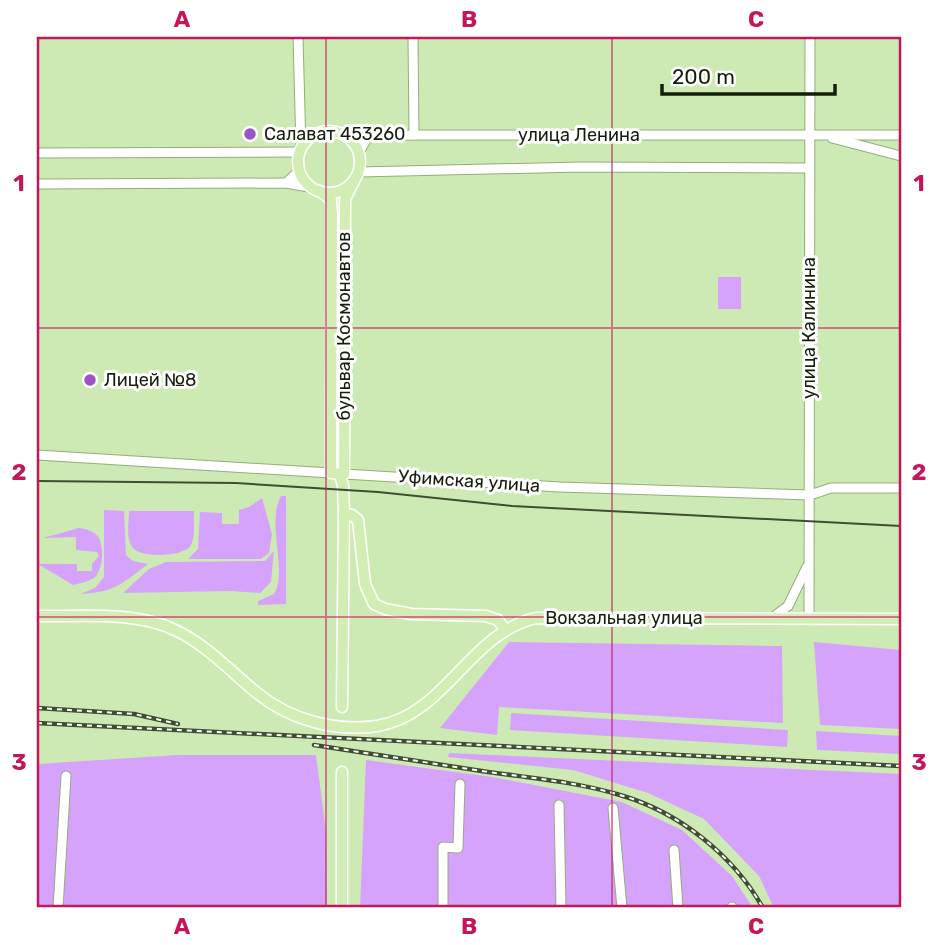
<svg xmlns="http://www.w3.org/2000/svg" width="938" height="945" font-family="Rubik,sans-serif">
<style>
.green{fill:#d6a3fc}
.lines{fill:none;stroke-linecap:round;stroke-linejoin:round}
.minor-casing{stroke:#94ad7a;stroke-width:11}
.major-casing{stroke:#fff;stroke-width:13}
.minor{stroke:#fff;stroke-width:9}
.major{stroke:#d3eeb5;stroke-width:10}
.tram{stroke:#3f4d31;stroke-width:2}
.rail-casing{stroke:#3f4d31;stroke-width:4.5}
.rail{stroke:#fff;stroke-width:2;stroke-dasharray:5;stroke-linecap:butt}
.grid{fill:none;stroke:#c2185b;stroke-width:2;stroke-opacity:0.55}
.poi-dot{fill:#9a54c8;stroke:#fff;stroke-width:2.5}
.labels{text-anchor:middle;stroke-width:6;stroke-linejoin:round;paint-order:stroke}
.poi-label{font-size:18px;fill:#151e0a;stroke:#fff;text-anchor:start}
.street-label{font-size:18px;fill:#151e0a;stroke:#fff}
.neatline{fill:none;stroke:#c2185b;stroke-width:2.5}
.grid-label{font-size:23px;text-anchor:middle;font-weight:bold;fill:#c2185b}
</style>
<rect width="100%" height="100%" fill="#ceeab4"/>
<!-- green -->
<g class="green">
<rect x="718" y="277" width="23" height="32"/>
<path d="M281,496H286V604L258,605V601L274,594C288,571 266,523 281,496Z"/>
<polygon points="262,498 272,534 269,553 261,559 188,559 198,549 200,512 222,513 222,524 239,524 239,510 249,507"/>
<path d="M104,510L124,511L126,555L133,561L148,564C120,585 115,592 80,594L95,588L104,577Z"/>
<path d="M129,511H194C193,521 196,535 191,545C185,557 143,558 134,549C125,540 129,522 129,511Z"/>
<path d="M79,528C86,529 95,531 99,538C104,548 103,569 95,577C88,582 81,583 73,585L38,564H77V571H92V564L99,556L97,552L76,550V537L43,538Z"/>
<polygon points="274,551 271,582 260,593 230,591 123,593 149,569 166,562 265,561"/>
<polygon points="509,642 782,646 783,723 499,707 497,735 440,728"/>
<polygon points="814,642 901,650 901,729 820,725"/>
<polygon points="511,713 788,730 787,747 510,730"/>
<polygon points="816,731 901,736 901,754 817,750"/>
<polygon points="449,753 901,774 901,908 774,908 759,876 704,819 648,793 573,770 448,757"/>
<polygon points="178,755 316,755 326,831 327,908 37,908 37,764"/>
<polygon points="366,760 492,777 622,802 682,830 732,876 753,908 360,908"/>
</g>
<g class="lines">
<defs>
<g id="minor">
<polyline points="298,37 301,149"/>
<polyline points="413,37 414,135"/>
<polyline points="348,137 414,135 901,135"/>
<polyline points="832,138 901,156"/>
<polyline points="359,152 369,135"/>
<polyline points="37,153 300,152"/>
<polyline points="359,172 581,167 809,168"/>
<polyline points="286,183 300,170"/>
<polyline points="37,184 286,183 314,188"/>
<polyline points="37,455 331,473"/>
<polyline points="344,474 560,487 810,495 831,488 901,488"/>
<polyline points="772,618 788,606 807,567"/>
<polyline points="809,618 810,37"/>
<polyline points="559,805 561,908"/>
<polyline points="613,808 622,908"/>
<polyline points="674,850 678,908"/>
<polyline points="732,907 732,908"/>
<polyline points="58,908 66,776"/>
<polyline points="443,908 443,847 458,848 460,784"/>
</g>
<g id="major">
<circle cx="329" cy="162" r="31"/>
<polyline points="320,191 331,200 332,215 331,473 344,474 345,199 354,181"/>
<polyline points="340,474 343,486 344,514 342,707"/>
<polyline points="344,514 352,515 358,520 365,584 374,604 385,609 411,614 486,616 498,620 505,629"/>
<path d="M37,616C81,617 132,611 173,629C206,644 230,671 257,693C290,720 335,732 377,726C446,715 469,633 536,618L901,619"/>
<polyline points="342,908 342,772"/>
</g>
</defs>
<!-- minor casing -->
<use href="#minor" class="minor-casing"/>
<!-- major casing -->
<use href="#major" class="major-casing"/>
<!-- minor -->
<use href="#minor" class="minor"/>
<!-- major -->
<use href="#major" class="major"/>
<!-- tram -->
<polyline class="tram" points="37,481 236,483 378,492 512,506 901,526"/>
<defs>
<g id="rail">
<polyline points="37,708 134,714 178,724"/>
<polyline points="37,723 901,766"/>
<path d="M314,745C372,754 430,763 488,772C532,778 577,782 620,795C679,812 733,855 763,908"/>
</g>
</defs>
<!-- rail casing -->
<use href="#rail" class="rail-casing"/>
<!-- rail -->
<use href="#rail" class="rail"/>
</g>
<!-- grid -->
<path class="grid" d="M326,37V908M612,37V908M37,328H901M37,617H901"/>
<!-- markers -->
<g class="poi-dot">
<circle cx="250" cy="134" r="7"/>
<circle cx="90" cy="380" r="7"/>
</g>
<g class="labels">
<!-- poi labels -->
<g class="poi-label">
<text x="264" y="140">Салават 453260</text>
<text x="104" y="386">Лицей №8</text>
</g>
<!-- street labels -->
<g class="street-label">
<text x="579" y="141">улица Ленина</text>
<text transform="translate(344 326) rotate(-90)" y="6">бульвар Космонавтов</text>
<text transform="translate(809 328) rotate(-90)" y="6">улица Калинина</text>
<text transform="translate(469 481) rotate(4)" y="6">Уфимская улица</text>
<text x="624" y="624">Вокзальная улица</text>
</g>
</g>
<!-- border -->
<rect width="938" height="945" fill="none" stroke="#ffffff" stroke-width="77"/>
<!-- scale -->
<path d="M662 84v10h173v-10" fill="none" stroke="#151e0a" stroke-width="3.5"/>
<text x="672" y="84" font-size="21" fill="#151e0a" stroke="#ffffff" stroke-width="5" paint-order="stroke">200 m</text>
<rect x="38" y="38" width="862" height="868" class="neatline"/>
<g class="grid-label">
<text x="182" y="27">A</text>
<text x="469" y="27">B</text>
<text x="756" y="27">C</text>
<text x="19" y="191">1</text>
<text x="919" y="191">1</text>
<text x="19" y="480">2</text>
<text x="919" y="480">2</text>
<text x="19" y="770">3</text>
<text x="919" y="770">3</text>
<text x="182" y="934">A</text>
<text x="469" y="934">B</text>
<text x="756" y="934">C</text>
</g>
</svg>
